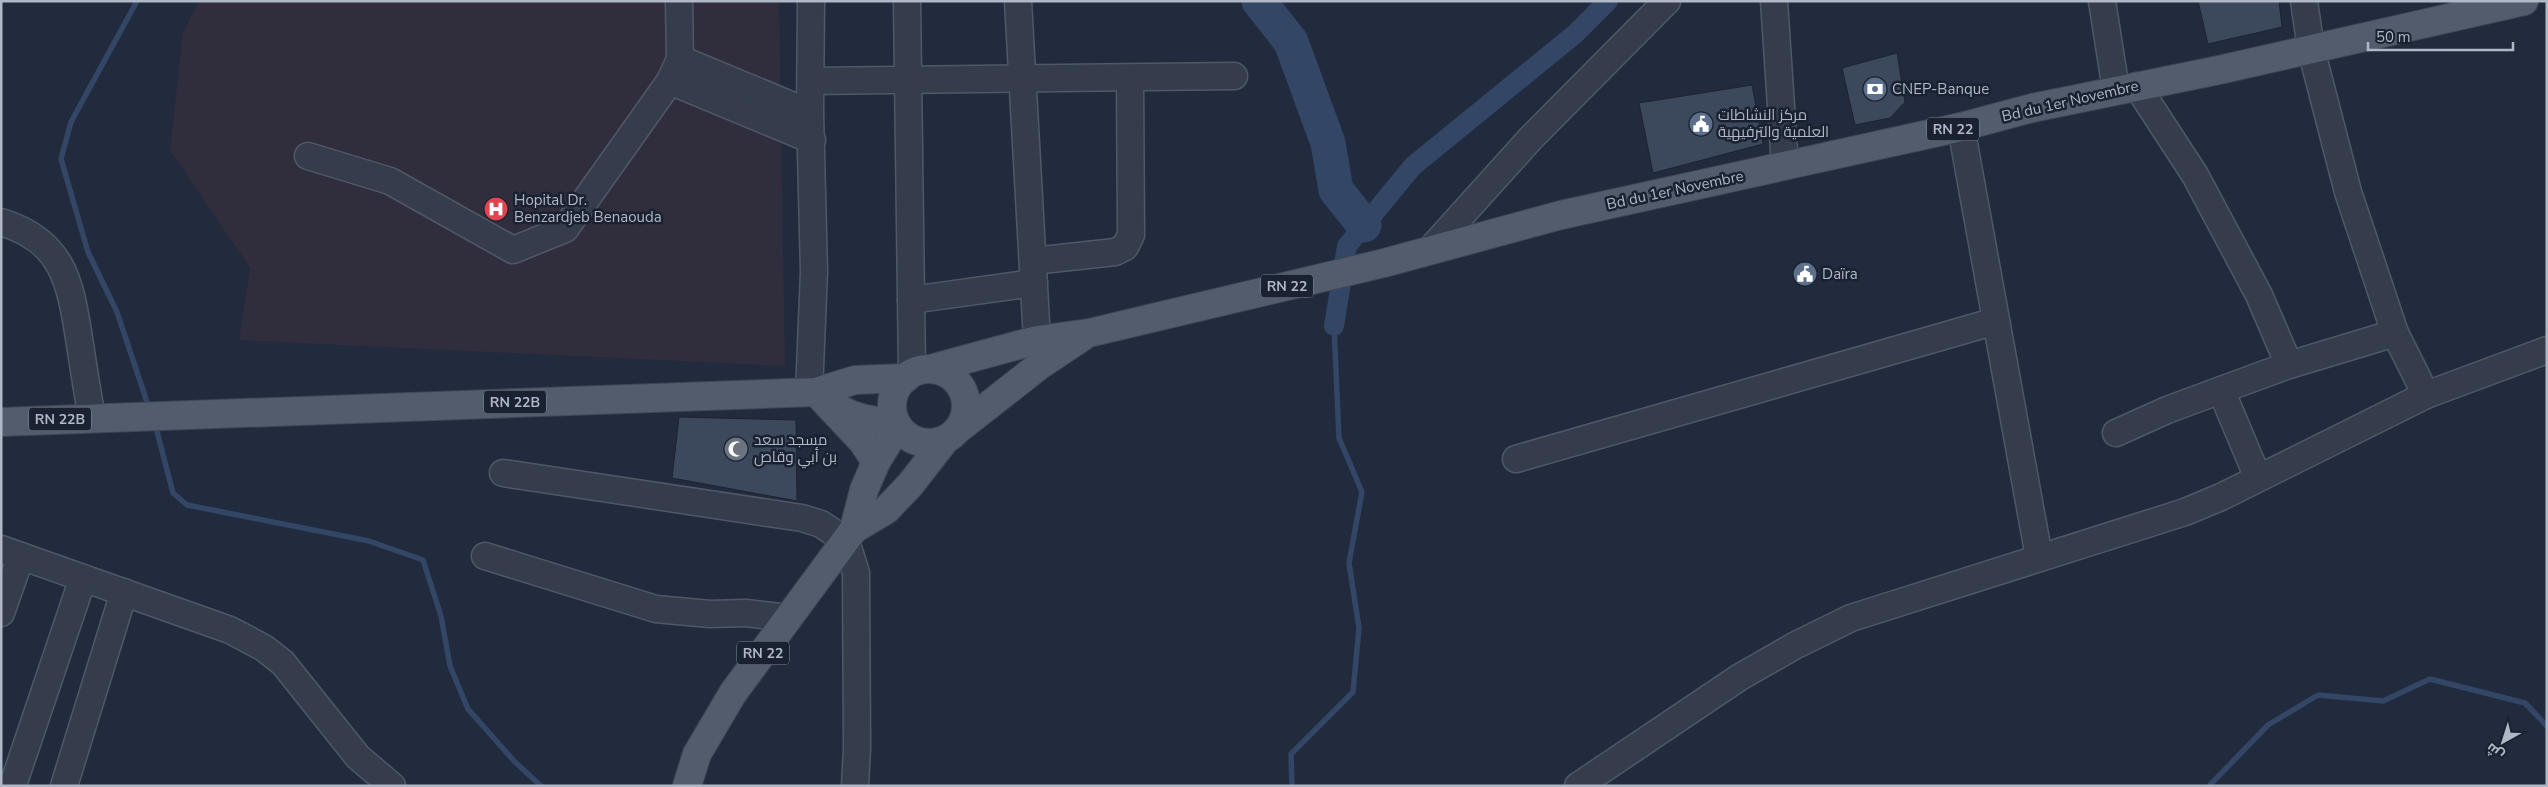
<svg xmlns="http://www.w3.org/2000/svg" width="2548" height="787" font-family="'Nunito Sans',Cairo,sans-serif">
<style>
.medical{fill:#302d3d}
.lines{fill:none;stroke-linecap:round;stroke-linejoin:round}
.stream{stroke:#334665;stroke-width:5.5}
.canal{stroke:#334665;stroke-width:20}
.river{stroke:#334665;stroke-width:35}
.building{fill:#3c495c;stroke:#1c2433}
.minor-casing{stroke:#505867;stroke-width:29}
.major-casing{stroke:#3e4655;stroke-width:30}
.minor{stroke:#353d4d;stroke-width:26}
.major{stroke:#535c6d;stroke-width:28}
.labels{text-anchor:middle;stroke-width:5;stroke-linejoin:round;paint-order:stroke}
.shield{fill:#1a2231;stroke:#838b9b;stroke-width:1}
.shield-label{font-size:14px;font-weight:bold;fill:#b0b8c8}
.poi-label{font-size:15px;fill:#b0b8c8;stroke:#1a2231;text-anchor:start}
.street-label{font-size:15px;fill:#b0b8c8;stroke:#1a2231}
</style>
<rect width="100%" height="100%" fill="#212b3d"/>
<!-- medical -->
<polygon class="medical" points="199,1 779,1 785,366 239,340 250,268 170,150 183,32"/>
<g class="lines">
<!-- stream -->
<g class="stream">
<polyline points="137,1 71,122 61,159 88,252 117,312 149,408"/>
<polyline points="155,424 173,493 187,505 369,541 423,560 441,616 450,666 468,709 515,762 541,786"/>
<polyline points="1292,786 1291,754 1353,692 1359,628 1349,563 1362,492 1339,438 1334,326"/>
<polyline points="2209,786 2268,725 2318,695 2383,701 2430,679 2525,703 2547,726"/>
</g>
<!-- canal -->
<polyline class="canal" points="1334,326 1347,246 1413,166 1575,34 1608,1"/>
<!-- river -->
<polyline class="river" points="1259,1 1291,42 1328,143 1336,190 1364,225"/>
</g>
<!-- building -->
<g class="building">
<polygon points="2198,1 2279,1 2282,27 2208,44"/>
<polygon points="1897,53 1905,102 1890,118 1855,125 1842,68"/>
<polygon points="1752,85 1763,144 1653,173 1639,103"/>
<polygon points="679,417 796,420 797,501 672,478"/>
</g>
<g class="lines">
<defs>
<g id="minor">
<polyline points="907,1 912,373"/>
<polyline points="1018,1 1037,340"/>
<polyline points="1774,1 1785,166"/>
<polyline points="2102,1 2116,90"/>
<polyline points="2304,1 2311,49 2348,192 2395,333 2426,395"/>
<polyline points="680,59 810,113"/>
<polyline points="670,81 812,140"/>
<polyline points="812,81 1234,76"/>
<polyline points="2137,86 2195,175 2259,295 2289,365"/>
<polyline points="1961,127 2039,557"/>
<polyline points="308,156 390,181 513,250 565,229 670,81 680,59 679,1"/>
<path d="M1,222C63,241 70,281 79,338C83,364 87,391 92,418"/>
<polyline points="1430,250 1531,138 1667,1"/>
<polyline points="1033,261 1115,252 1125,247 1131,235 1130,78"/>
<polyline points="911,300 1034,283"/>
<polyline points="809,392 814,272 810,113 811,1"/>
<polyline points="2116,433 2167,410 2221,390"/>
<polyline points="1516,459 1996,321"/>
<polyline points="503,473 802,518 821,524 846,541 856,573 857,748 855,786"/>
<polyline points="2258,478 2221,390 2289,365 2395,333"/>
<polyline points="1,549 230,630 264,648 283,663 358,757 392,786"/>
<polyline points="485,556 656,609 710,614 746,613 789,618"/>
<polyline points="1,613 21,556"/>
<polyline points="13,785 83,578"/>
<polyline points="64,786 124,592"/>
<polyline points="1578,786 1740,677 1796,645 1851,618 2185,512 2221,497 2426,395 2547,350"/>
</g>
<g id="major">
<polyline points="930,369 1037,340 1089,333 1384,263 1561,215 1961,127 2032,108 2219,70 2524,1"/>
<circle cx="929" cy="406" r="37"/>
<polyline points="816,392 863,442 876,462"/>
<path d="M835,406C854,419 873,421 896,423"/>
<polyline points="1,422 816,392 855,380 906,378"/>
<polyline points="961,427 1040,365 1082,337"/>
<polyline points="854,529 886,510 910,485 945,440"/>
<polyline points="687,786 697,754 733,693 854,529 864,490 876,462 898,426"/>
</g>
</defs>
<!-- minor casing -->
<use href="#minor" class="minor-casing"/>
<!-- major casing -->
<use href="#major" class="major-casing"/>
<!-- minor -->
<use href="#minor" class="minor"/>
<!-- major -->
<use href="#major" class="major"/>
</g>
<!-- icons -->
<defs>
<symbol id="bank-disc" viewBox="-11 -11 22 22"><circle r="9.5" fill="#5c6f8a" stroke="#1a2231"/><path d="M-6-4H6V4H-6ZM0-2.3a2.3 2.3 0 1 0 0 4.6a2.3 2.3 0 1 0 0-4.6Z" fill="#fff"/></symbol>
<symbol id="civic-disc" viewBox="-11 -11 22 22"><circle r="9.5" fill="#5c6f8a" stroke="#1a2231"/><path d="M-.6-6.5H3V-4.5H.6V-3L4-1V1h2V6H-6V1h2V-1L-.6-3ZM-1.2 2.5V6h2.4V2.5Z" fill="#fff"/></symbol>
<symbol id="hospital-disc" viewBox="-11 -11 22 22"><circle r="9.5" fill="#e0444e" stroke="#1a2231"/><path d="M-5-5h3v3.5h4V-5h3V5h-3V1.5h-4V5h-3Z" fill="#fff"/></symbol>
<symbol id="mosque-disc" viewBox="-11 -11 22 22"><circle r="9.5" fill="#6b7280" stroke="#1a2231"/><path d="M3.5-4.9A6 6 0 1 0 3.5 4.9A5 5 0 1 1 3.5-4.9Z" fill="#fff"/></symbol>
</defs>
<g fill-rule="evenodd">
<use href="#bank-disc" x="1861" y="75" width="28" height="28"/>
<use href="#civic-disc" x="1687" y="110" width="28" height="28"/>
<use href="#hospital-disc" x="482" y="195" width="28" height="28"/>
<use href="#civic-disc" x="1791" y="260" width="28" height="28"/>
<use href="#mosque-disc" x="722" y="435" width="28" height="28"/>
</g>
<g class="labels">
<!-- shield labels -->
<g class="shield">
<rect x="1927" y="117.5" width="52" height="23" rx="4"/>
<rect x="1261" y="274.5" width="52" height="23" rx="4"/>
<rect x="484" y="390.5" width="62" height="23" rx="4"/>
<rect x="29" y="407.5" width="62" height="23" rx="4"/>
<rect x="737" y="641.5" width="52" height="23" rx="4"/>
</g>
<g class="shield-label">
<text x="1953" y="134">RN 22</text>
<text x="1287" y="291">RN 22</text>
<text x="515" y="407">RN 22B</text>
<text x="60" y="424">RN 22B</text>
<text x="763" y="658">RN 22</text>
</g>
<!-- poi labels -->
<g class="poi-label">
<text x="1892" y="94">CNEP-Banque</text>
<text x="1718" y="120">مركز النشاطات<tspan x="1718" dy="17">العلمية والترفيهية</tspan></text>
<text x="514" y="205">Hopital Dr.<tspan x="514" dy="17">Benzardjeb Benaouda</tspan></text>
<text x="1822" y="279">Daïra</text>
<text x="754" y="445">مسجد سعد<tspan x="754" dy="17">بن أبي وقاص</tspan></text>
</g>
<!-- street labels -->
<g class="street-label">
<text transform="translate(2070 101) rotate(-13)" y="5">Bd du 1er Novembre</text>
<text transform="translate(1675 190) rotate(-12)" y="5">Bd du 1er Novembre</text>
</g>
</g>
<!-- border -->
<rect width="2548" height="787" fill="none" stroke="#b0b8c8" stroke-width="5"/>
<!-- north arrow -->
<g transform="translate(2503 742) rotate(219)" stroke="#1a2231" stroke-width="4" paint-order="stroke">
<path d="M0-4L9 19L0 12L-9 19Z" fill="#b0b8c8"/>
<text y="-8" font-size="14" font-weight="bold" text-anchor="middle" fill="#b0b8c8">ش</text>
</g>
<!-- scale -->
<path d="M2368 42v8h145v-8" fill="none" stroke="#b0b8c8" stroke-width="2.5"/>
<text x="2376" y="42" font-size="15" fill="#b0b8c8" stroke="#1a2231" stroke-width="4" paint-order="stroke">50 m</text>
</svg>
